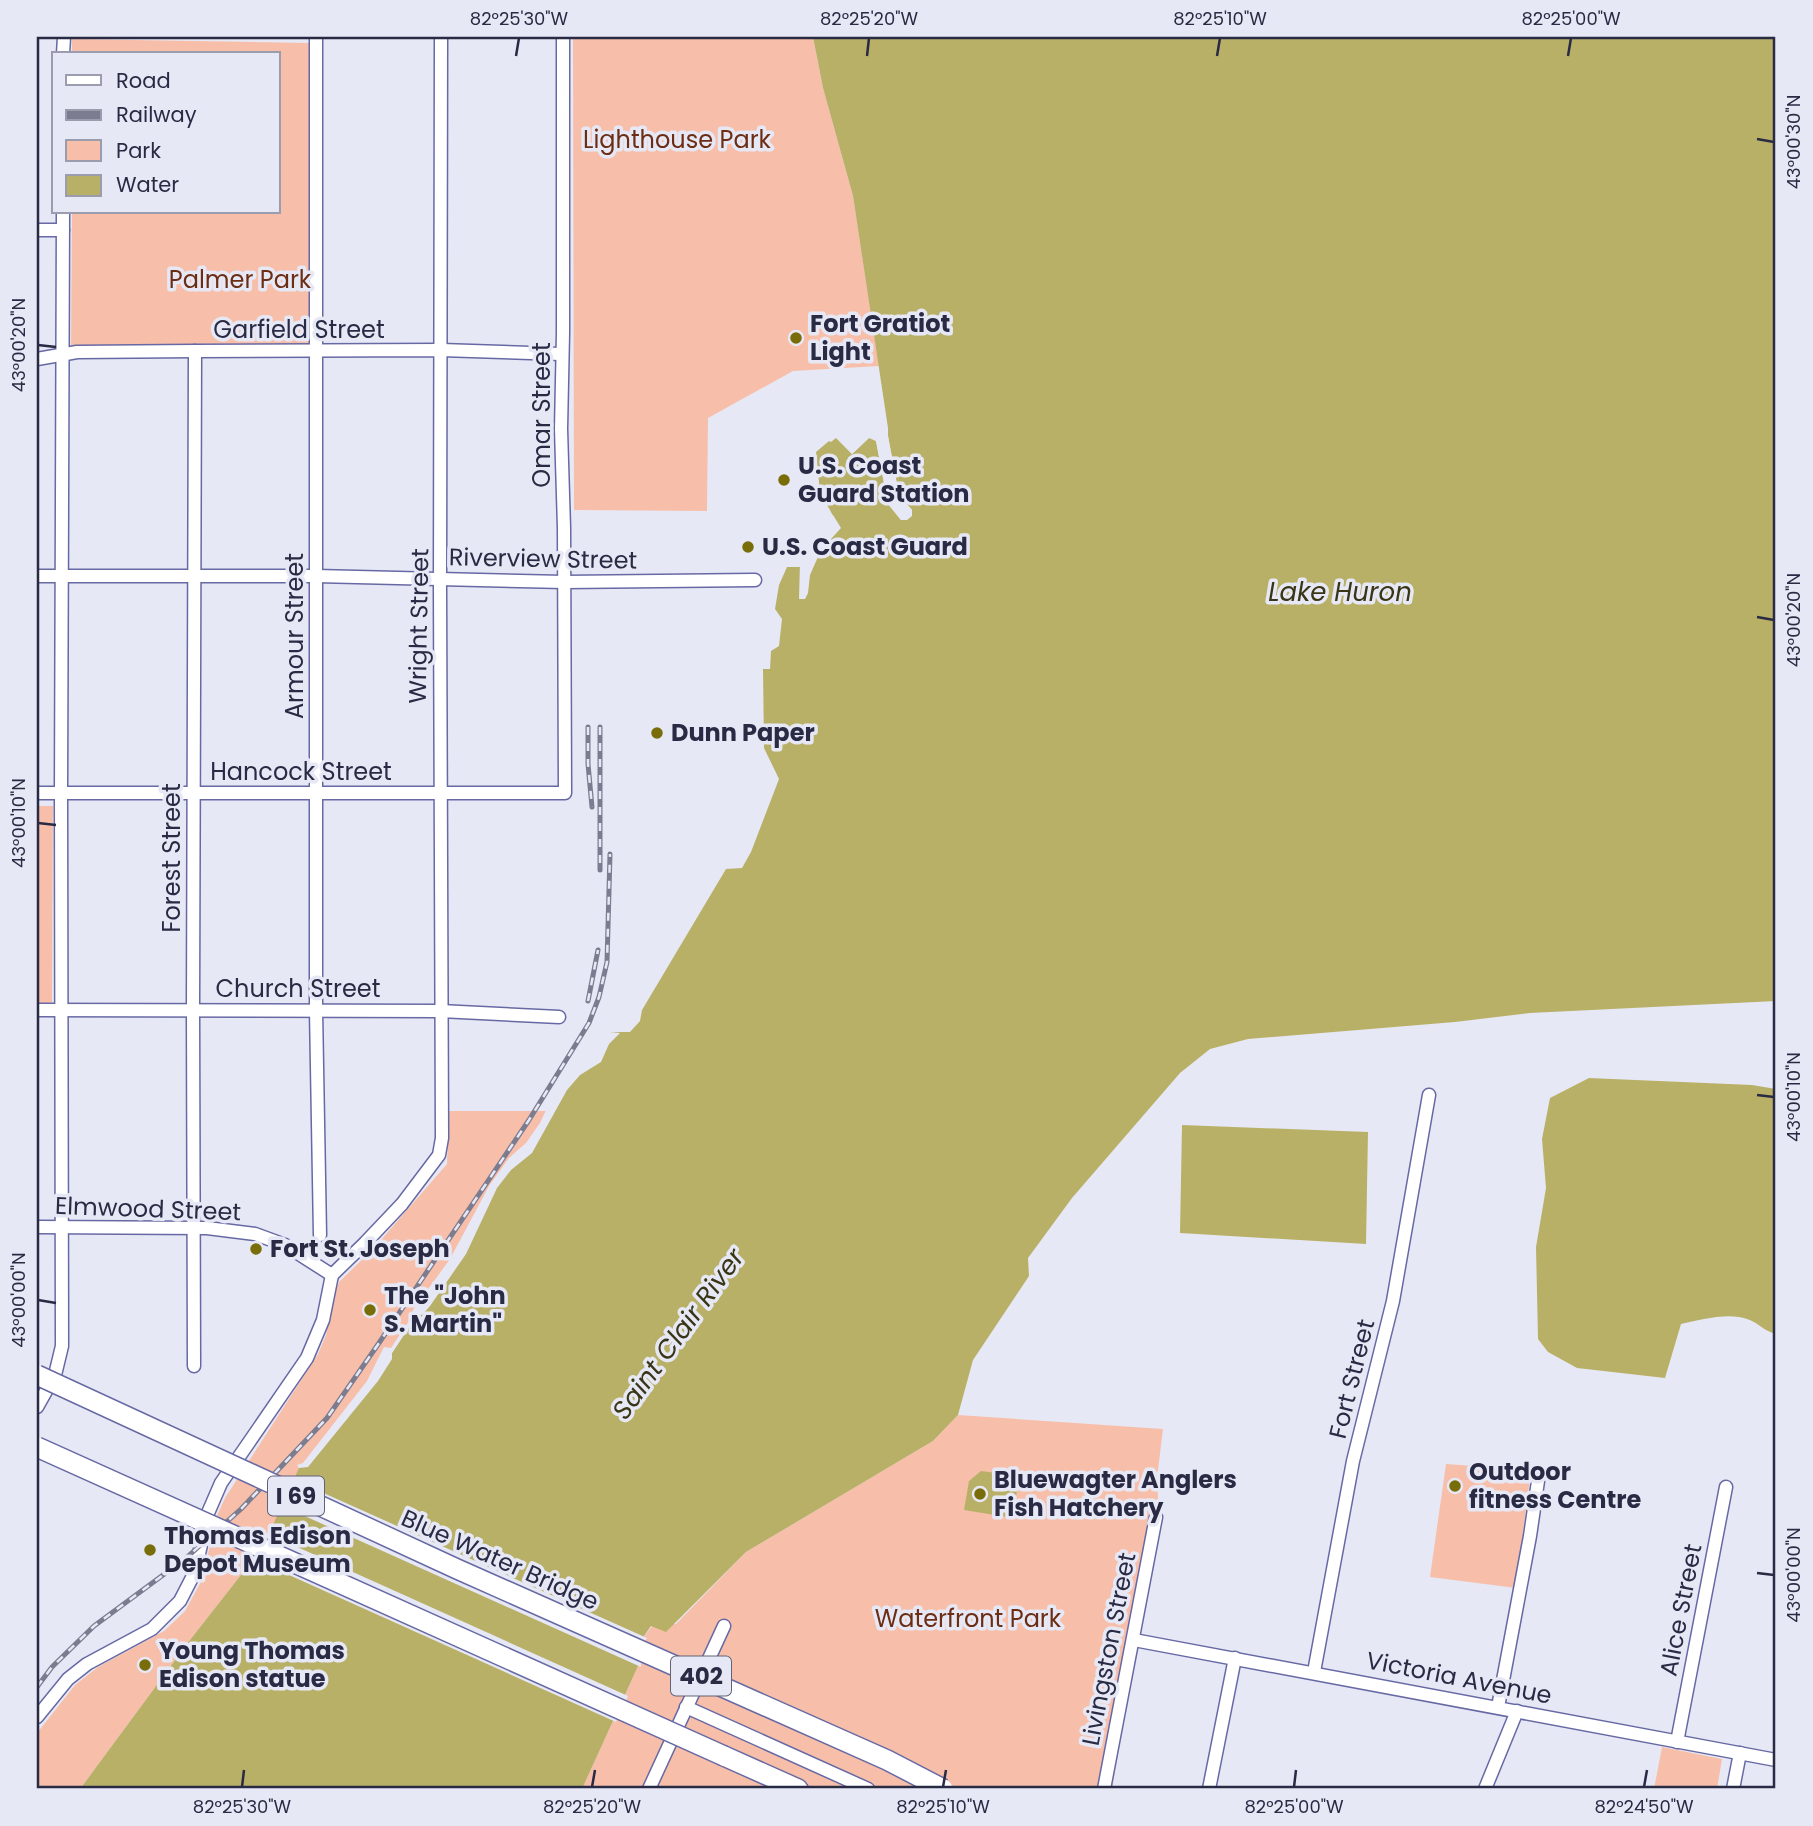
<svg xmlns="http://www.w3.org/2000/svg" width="1813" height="1826" font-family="Poppins,sans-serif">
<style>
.green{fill:#f7bfa9}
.water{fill:#b9b068}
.pier{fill:#e7e8f5}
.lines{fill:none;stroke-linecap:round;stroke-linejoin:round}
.minor-casing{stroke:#6769a4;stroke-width:15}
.highway-casing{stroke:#6769a4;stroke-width:22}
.minor{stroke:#fff;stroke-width:12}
.highway{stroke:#fff;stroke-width:19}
.rail-casing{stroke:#7b7c90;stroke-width:5}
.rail{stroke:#e7e8f5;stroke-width:2.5;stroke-dasharray:8;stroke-linecap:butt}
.highway-bridge-casing{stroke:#6769a4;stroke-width:22;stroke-linecap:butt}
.highway-bridge{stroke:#fff;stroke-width:19}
.ticks{fill:none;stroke:#292a44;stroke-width:2.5}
.poi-dot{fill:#786d08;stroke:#e7e8f5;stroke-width:2.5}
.labels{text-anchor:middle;stroke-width:7;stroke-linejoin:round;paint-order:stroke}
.shield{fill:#e7e8f5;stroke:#626379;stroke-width:2}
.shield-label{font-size:23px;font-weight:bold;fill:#292a44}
.park-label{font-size:24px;fill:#6d2d12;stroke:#e7e8f5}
.poi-label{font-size:24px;font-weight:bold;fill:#292a44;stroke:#e7e8f5;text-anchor:start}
.street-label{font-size:24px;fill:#292a44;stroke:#e7e8f5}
.water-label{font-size:26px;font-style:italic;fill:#393515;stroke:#e7e8f5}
.neatline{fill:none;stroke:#292a44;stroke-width:2.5}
.ticks-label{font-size:18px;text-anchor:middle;fill:#292a44}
</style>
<rect width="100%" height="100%" fill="#e7e8f5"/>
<!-- green -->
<g class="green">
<polygon points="573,37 813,37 823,88 853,196 879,366 793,371 708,418 707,511 574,510"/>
<polygon points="72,39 309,43 309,349 71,348 72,212 278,212 278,54 72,54"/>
<polygon points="37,806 53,806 52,1009 37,1009"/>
<polygon points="449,1111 550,1111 272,1527 251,1562 190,1640 80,1789 37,1789 37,1733 75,1685 98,1667 164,1631 185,1611 203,1578 215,1520 225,1498 318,1354 326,1335 333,1297 339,1282 374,1248 447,1164"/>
<polygon points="958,1415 1163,1429 1157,1478 1159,1515 1112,1789 582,1789 639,1664 627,1659 652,1626 676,1624 746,1552 933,1441"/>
<polygon points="1446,1464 1531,1470 1516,1588 1430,1577"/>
<polygon points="1662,1747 1722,1759 1717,1789 1654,1789"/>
</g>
<!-- water -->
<g class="water">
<polygon points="813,37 1776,37 1776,1001 1530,1013 1455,1022 1248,1039 1210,1049 1180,1073 1072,1198 1028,1258 1029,1276 973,1360 958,1415 933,1441 746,1552 666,1632 651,1626 628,1659 639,1664 582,1789 80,1789 190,1640 251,1562 272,1527 299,1468 305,1465 392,1353 445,1269 491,1189 529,1146 550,1111 610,1032 630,1032 640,1021 642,1010 726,869 742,868 751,852 779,779 764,748 763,669 770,669 771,651 779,646 782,619 775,609 779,585 787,567 801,567 837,523 820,492 816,452 829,441 831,442 836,438 852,454 870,437 876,441 888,504 901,520 907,520 912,510 899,495 888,436 888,428 853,196 823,88"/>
<path d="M1589,1078L1752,1085L1776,1089V1334C1763,1331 1758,1322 1747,1319C1728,1312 1700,1320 1681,1324L1665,1378L1577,1368L1548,1352L1538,1339L1536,1247L1546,1188L1542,1139L1550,1098Z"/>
<polygon points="1182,1125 1368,1132 1366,1244 1180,1233"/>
<polygon points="981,1471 1019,1476 1013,1518 964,1510 969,1481"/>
</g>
<!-- pier -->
<g class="pier">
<polygon points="868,434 879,440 892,503 903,516 906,516 908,511 896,496 884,434 888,436 899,495 912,510 912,516 907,520 901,520 888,504 876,441 869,438 852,454 834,435 838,435 855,449"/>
<polygon points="833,515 841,528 821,550 810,575 808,593 805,599 799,599 800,563 820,530 833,522 830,517"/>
<polygon points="610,1032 620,1033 609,1044 601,1062 580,1075 567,1090 532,1153 511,1170 497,1188 466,1254 430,1306 422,1315 418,1314 392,1353 392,1359 378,1381 308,1467 299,1468 297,1465 303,1463 367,1381 384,1347 391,1348 413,1315 413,1310 450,1259 489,1186 509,1158 526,1143 540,1123 556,1089 562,1083 567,1072 578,1065 593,1037"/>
<polygon points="290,1478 647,1638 633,1658 641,1662 641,1667 278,1504"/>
<polygon points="264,1532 628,1696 616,1722 249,1557"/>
</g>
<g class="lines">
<defs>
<g id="minor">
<polyline points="316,37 316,1010 320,1235"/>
<polyline points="63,54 64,37"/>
<polyline points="37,230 63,230"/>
<polyline points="37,359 77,352 195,351 441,350 561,354"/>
<polyline points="37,576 316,576 564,582 755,580"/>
<polyline points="37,793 565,793 564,528 561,429 563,333 563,37"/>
<polyline points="37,1010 440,1011 559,1017"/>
<polyline points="37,1227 207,1228 255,1234 285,1245 332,1275"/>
<path d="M332,1275L365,1243L402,1204L439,1155L442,1138C439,771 440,404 441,37"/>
<polyline points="194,1366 193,1010 195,351"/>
<polyline points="37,1407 55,1375 62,1346 61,793 63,212"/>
<polyline points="1134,1640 1776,1760"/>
<polyline points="1314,1672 1353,1461 1393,1301 1429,1095"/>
<polyline points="686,1707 868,1789"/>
<polyline points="1498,1707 1530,1536 1538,1481"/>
<polyline points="37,1717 68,1679 87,1664 152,1629 180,1601 195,1572 208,1513 221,1483 307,1358 323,1320 332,1275"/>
<polyline points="1677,1742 1726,1487"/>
<polyline points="649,1789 724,1626"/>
<polyline points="1104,1789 1156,1517"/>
<polyline points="1209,1789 1235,1658"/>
<polyline points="1485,1789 1517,1711"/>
<polyline points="1733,1789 1740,1753"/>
</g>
<polyline id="highway" points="724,1756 798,1789"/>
</defs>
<!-- minor casing -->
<use href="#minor" class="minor-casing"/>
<!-- highway casing -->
<use href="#highway" class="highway-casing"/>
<!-- minor -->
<use href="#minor" class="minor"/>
<!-- highway -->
<use href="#highway" class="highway"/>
<defs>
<g id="rail">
<polyline points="588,727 588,764 592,807"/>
<polyline points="600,727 600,870"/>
<polyline points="588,1001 598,950"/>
<polyline points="37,1687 52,1667 94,1626 186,1558 241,1509 327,1418 379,1343 529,1120 589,1023 599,997 607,962 610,854"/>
</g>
</defs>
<!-- rail casing -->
<use href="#rail" class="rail-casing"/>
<!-- rail -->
<use href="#rail" class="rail"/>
<defs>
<g id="highway-bridge">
<polyline points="37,1375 457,1569 887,1760 943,1789"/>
<polyline points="37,1447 724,1756"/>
</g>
</defs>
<!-- highway-bridge casing -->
<use href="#highway-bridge" class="highway-bridge-casing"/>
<!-- highway-bridge -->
<use href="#highway-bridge" class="highway-bridge"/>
</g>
<!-- ticks -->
<path class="ticks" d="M516,56L519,38M867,56L869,38M1217,56L1220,38M1568,56L1571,38M1757,139L1774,142M38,345L56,347M1757,617L1774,620M38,823L56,825M1757,1095L1774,1097M38,1300L56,1303M1757,1573L1774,1575M242,1787L244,1770M592,1787L595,1770M943,1787L946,1770M1294,1787L1296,1770M1644,1787L1647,1770"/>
<!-- markers -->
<g class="poi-dot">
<circle cx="796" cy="338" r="7"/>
<circle cx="784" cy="480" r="7"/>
<circle cx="748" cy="547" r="7"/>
<circle cx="657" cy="733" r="7"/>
<circle cx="256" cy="1249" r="7"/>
<circle cx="370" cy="1310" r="7"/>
<circle cx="1455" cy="1486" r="7"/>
<circle cx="980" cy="1494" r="7"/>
<circle cx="150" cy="1550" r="7"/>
<circle cx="145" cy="1665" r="7"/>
</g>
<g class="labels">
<!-- shield labels -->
<g class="shield">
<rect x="268" y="1476.5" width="56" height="39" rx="5"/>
<rect x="671" y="1656.5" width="60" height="39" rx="5"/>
</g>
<g class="shield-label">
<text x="296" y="1504">I 69</text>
<text x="701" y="1684">402</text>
</g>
<!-- park labels -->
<g class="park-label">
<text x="677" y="148">Lighthouse Park</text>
<text x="240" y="288">Palmer Park</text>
<text x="968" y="1627">Waterfront Park</text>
</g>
<!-- poi labels -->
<g class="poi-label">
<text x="810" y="332">Fort Gratiot<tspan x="810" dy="28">Light</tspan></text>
<text x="798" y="474">U.S. Coast<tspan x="798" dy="28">Guard Station</tspan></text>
<text x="762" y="555">U.S. Coast Guard</text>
<text x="671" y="741">Dunn Paper</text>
<text x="270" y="1257">Fort St. Joseph</text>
<text x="384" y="1304">The "John<tspan x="384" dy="28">S. Martin"</tspan></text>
<text x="1469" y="1480">Outdoor<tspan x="1469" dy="28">fitness Centre</tspan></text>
<text x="994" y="1488">Bluewagter Anglers<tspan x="994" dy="28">Fish Hatchery</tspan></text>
<text x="164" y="1544">Thomas Edison<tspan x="164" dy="28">Depot Museum</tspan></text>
<text x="159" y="1659">Young Thomas<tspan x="159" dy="28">Edison statue</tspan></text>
</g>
<!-- street labels -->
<g class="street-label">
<text x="299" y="338">Garfield Street</text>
<text transform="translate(542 415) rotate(-90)" y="8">Omar Street</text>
<text transform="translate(543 559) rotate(1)" y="8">Riverview Street</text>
<text transform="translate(419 626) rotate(-89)" y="8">Wright Street</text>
<text transform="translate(295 636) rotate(-90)" y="8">Armour Street</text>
<text x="301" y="780">Hancock Street</text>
<text transform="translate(172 858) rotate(-90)" y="8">Forest Street</text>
<text x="298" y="997">Church Street</text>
<text transform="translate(148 1209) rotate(2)" y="8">Elmwood Street</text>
<text transform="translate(1352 1379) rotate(-76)" y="8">Fort Street</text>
<text transform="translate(500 1560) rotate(24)" y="8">Blue Water Bridge</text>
<text transform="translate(1681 1610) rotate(-79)" y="8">Alice Street</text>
<text transform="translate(1109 1649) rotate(-79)" y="8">Livingston Street</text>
<text transform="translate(1459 1678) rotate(11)" y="8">Victoria Avenue</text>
</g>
<!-- water labels -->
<g class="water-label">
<text x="1340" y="601">Lake Huron</text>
<text transform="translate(678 1334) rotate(-54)" y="9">Saint Clair River</text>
</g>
</g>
<!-- border -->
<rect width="1813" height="1826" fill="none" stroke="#e7e8f5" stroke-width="77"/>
<!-- legend -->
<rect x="52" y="52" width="228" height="161" fill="#e7e8f5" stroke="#9b9cae" stroke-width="2"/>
<rect x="66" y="75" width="35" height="10" fill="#ffffff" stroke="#9b9cae" stroke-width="2"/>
<text x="116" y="88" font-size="21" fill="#292a44">Road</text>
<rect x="66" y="110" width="35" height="10" fill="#7b7c90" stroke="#9b9cae" stroke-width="2"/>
<text x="116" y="122" font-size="21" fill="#292a44">Railway</text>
<rect x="66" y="140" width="35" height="21" fill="#f7bfa9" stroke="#9b9cae" stroke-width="2"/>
<text x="116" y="158" font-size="21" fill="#292a44">Park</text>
<rect x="66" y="175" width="35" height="21" fill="#b9b068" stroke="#9b9cae" stroke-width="2"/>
<text x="116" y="192" font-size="21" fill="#292a44">Water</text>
<rect x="38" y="38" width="1736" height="1749" class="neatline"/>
<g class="ticks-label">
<text x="519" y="25">82°25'30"W</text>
<text x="869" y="25">82°25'20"W</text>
<text x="1220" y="25">82°25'10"W</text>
<text x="1571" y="25">82°25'00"W</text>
<text transform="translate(1794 142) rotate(-90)" y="6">43°00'30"N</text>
<text transform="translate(19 345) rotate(-90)" y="6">43°00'20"N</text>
<text transform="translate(1794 620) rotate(-90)" y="6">43°00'20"N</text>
<text transform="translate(19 823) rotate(-90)" y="6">43°00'10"N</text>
<text transform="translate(1794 1097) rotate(-90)" y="6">43°00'10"N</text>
<text transform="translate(19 1300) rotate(-90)" y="6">43°00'00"N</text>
<text transform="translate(1794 1575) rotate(-90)" y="6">43°00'00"N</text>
<text x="242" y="1813">82°25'30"W</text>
<text x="592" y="1813">82°25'20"W</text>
<text x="943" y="1813">82°25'10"W</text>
<text x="1294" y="1813">82°25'00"W</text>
<text x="1644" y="1813">82°24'50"W</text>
</g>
</svg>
